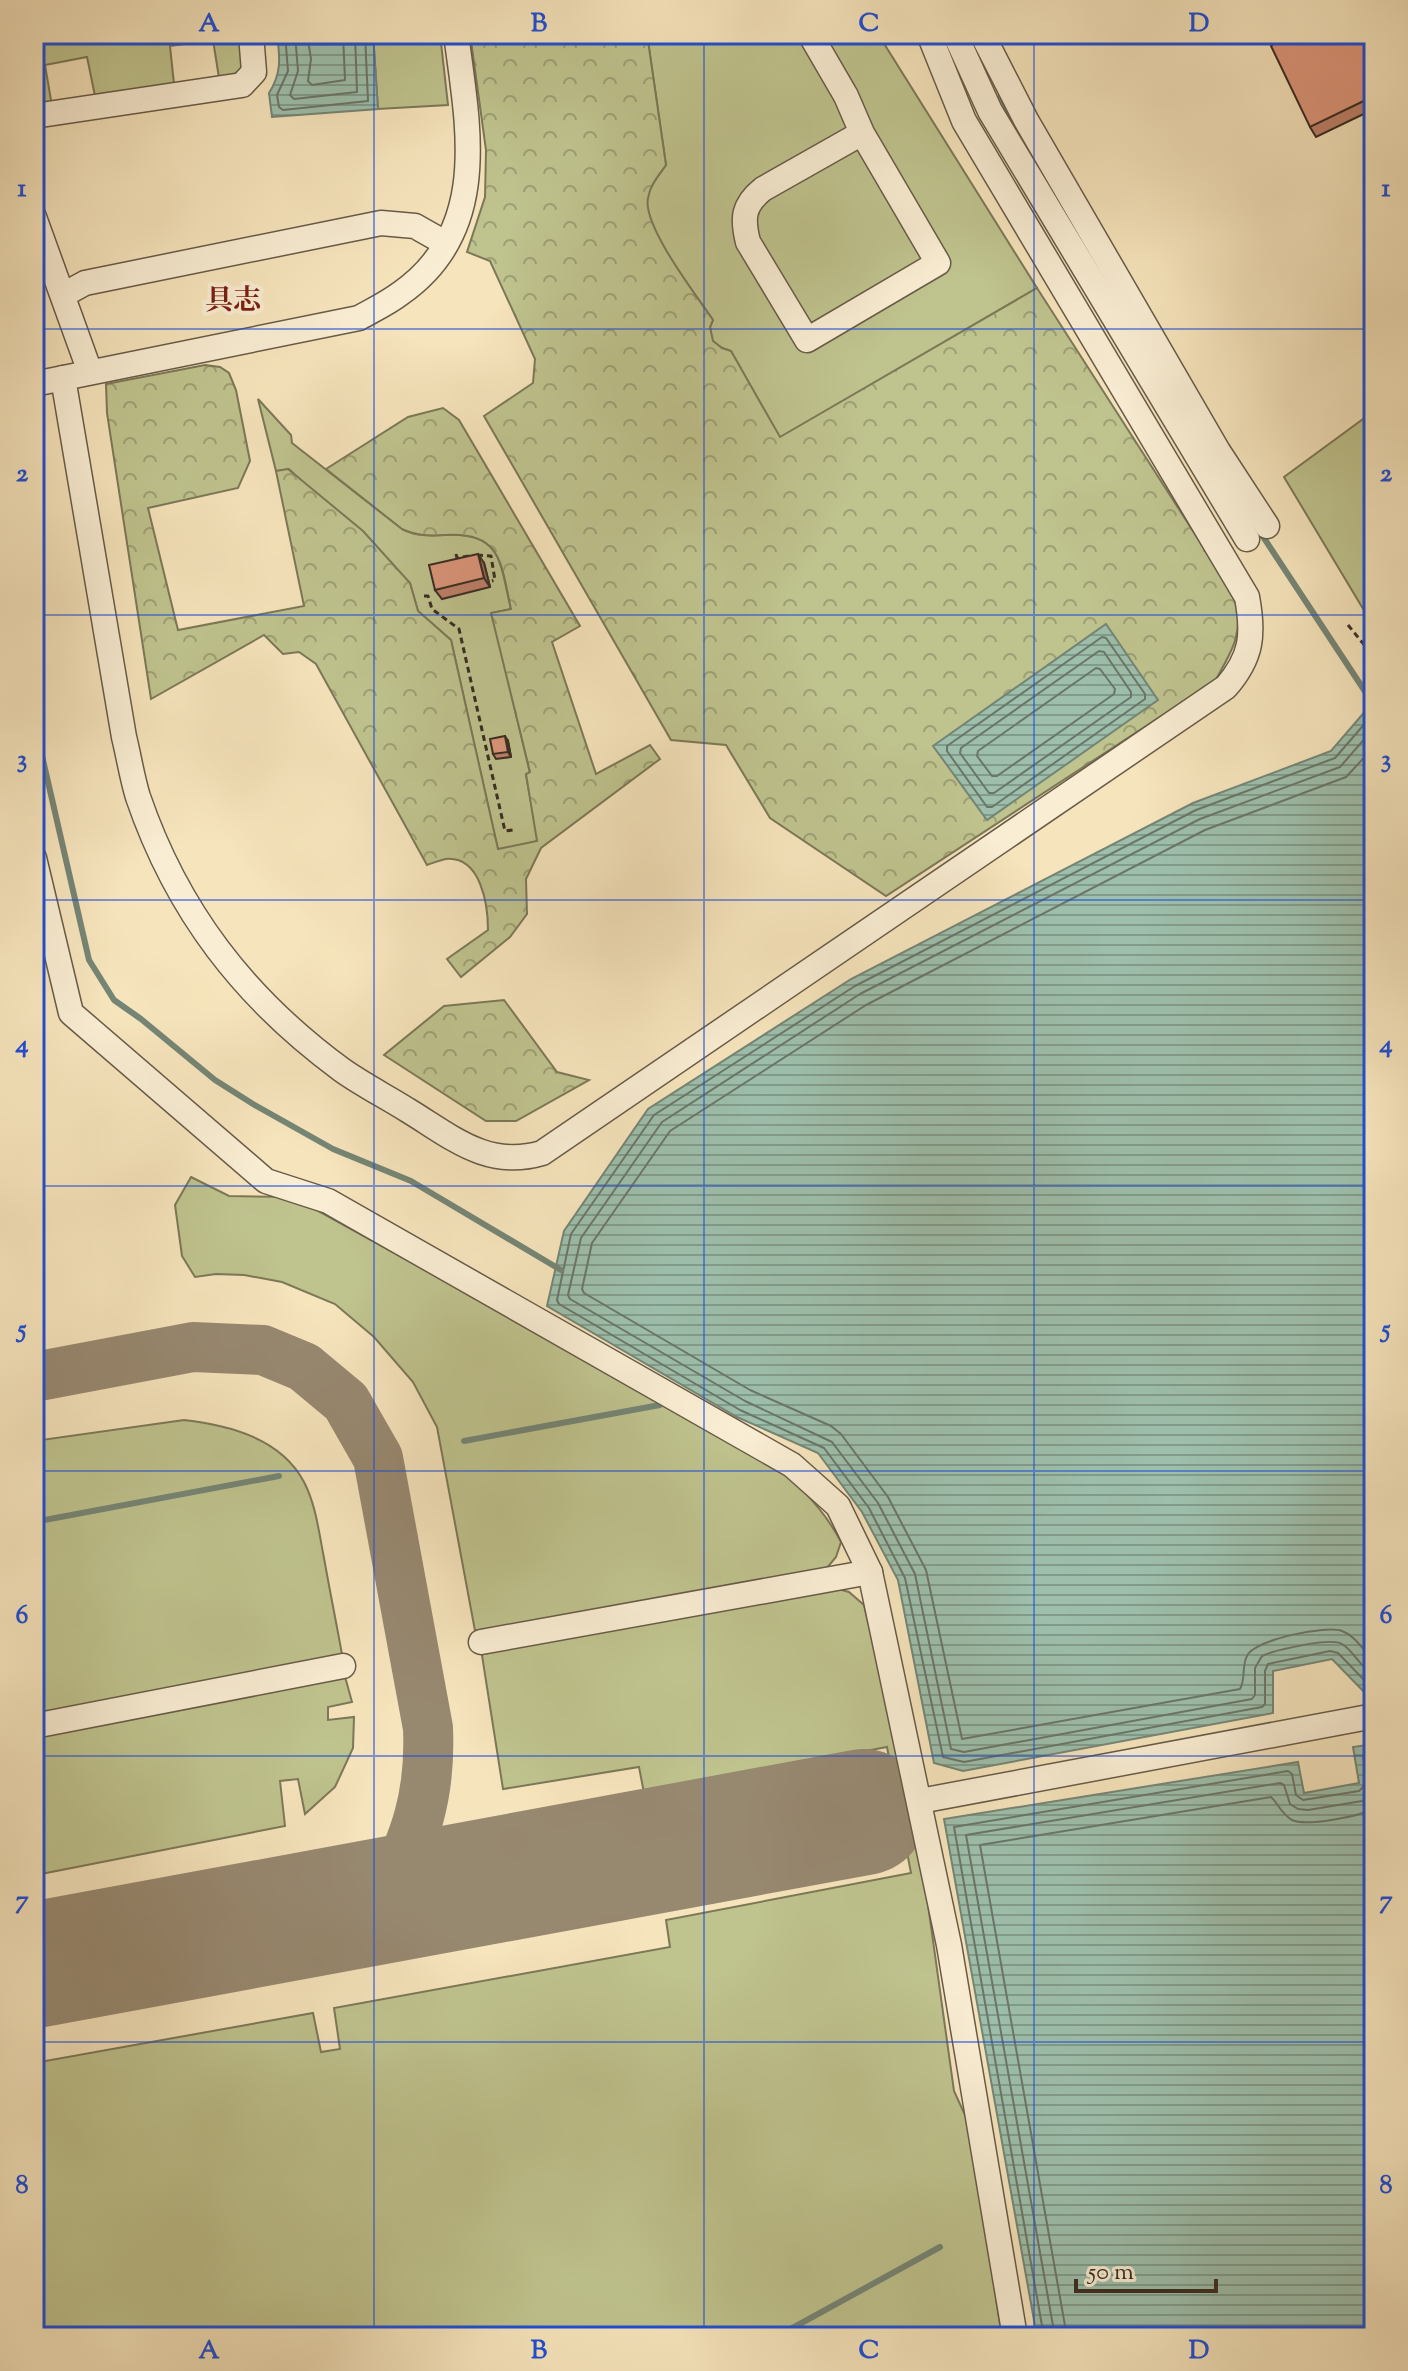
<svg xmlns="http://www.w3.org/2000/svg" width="1408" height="2371" font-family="'Sorts Mill Goudy','Noto Serif JP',serif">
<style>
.green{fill:#bfc38e;stroke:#7c7858;stroke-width:2}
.forest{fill:url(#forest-crowns);stroke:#7c7858;stroke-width:2}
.water{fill:url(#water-rules);stroke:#758575;stroke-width:2}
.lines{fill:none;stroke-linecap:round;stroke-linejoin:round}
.shore{stroke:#6a7668;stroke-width:2}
.stream{stroke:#758575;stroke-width:6}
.taxiway{stroke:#978870;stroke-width:50}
.runway{stroke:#978870;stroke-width:126}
.minor-casing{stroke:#685b49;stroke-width:27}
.path{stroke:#382d23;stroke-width:3;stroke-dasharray:6 4;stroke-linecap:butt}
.minor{stroke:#f9edd3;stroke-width:24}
.wall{fill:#be816a;stroke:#382d23;stroke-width:2}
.shaded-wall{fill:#9b6956;stroke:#382d23;stroke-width:2}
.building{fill:#dd967b;stroke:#382d23;stroke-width:2}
.grid{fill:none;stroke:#1d4ed8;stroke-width:2;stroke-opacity:0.55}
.labels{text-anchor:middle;stroke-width:8;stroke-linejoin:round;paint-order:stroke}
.quarter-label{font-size:28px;font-weight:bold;fill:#7a1f14;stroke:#f9edd3}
.neatline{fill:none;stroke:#1d4ed8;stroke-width:3}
.grid-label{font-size:26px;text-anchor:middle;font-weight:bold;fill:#1d4ed8}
</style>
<defs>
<pattern id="forest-crowns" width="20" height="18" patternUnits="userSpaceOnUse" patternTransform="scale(2)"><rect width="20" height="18" fill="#bfc38e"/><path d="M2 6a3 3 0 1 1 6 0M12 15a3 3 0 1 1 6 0" fill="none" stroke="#9c9f74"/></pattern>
<pattern id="water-rules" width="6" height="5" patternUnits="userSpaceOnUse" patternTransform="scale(2)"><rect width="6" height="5" fill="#9dbfac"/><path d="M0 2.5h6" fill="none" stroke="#819c8c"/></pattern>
</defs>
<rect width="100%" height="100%" fill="#f6e4bc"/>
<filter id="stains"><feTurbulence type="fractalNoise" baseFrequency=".0025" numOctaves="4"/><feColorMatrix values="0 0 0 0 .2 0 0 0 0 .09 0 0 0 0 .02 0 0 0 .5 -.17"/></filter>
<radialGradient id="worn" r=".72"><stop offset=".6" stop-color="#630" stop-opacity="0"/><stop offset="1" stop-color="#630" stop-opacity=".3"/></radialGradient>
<!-- green -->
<g class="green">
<polygon points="34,34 242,34 246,63 238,76 219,78 213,40 170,46 174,84 95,96 87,57 45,65 51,100 49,104 34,107"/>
<polygon points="373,34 440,34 448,105 378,109"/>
<path d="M647,34H878L1037,288L780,438L731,351L722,348L712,341L710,327L713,320C694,292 649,236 647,204C646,190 658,176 666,165Z"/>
<path d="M258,399L291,435L292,443L402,529C416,536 430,536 445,535C503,531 500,565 511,609L492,613L530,773L526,775L538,841L498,850L451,640L418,611L410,583L289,469L276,471Z"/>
<polygon points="1374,411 1374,613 1368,617 1284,477"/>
<path d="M191,1177L229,1196L293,1197L766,1458C796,1481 824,1509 841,1542L836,1557L826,1569L476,1636L437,1427L413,1382L374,1337L335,1304L282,1282L244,1275L216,1274L195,1277L182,1256L175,1205Z"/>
<path d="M184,1420C228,1425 281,1438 304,1482C316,1505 319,1533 324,1558C330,1592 337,1626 343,1660L34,1717V1441Z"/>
<polygon points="827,1586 849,1592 864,1605 898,1745 924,1876 954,2091 970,2126 1002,2337 34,2337 34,2063 313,2013 321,2052 340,2049 334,2008 670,1947 666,1920 911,1873 887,1747 644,1793 639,1767 503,1789 481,1649"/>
<polygon points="344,1673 352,1702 328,1707 328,1720 354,1717 353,1748 335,1787 305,1814 298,1779 280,1781 285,1826 36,1875 34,1738 41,1733"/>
</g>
<!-- forest -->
<g class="forest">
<path d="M474,34H647L666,165C659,175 650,185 648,198C642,225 696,295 713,320L710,327L713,341L722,348L731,351L780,437L1037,288L1236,598C1243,635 1233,649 1215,681L886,896L770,818L726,745L671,740L484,416L533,383L535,359L490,261L467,252L485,197L486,150L471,41Z"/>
<path d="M205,365L220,367L229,373L236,390L250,461L238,488L148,508L178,630L304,606L276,471L288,469L363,531L410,583L418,611L451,640L498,849L537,841L526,774L530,772L491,613L511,609C501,564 502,531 445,535C430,536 416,536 402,529L326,469L408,417L443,408L459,420L580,626L552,642L596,774L650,745L660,759L541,848L526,879L527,914L510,937L461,977L447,959L488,930C488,905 481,856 446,859C440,860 433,863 427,865L316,664L299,652L283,654L264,635L151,699L107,413L106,384Z"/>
<polygon points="504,1000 557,1072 589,1080 516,1121 486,1121 384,1055 444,1006"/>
</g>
<!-- water -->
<g class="water">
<path d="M277,34H373L378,109L272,117L269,93C282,73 280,57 277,34Z"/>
<polygon points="1106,624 1158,700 987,820 933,746"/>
<polygon points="1374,701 1374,1691 1365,1693 1332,1659 1273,1671 1273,1713 963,1771 934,1763 898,1580 862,1512 818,1453 737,1417 547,1306 564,1231 648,1109 851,979 1193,803 1331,751"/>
<polygon points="1374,1744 1374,2337 1037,2337 944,1819 1298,1762 1304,1793 1359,1783 1353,1747"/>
</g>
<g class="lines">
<!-- shore -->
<g class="shore">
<polyline points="285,34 288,71 277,95 279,107 283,110 368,101 365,34"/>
<polyline points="295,34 298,71 290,95 294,99 357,92 355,34"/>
<polyline points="307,34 311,59 308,81 312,85 345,80 343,34"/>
<polygon points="1102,637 1106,638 1145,694 1145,699 992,807 987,807 947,751 947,746"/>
<polygon points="1099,651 1104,652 1131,692 1131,697 994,793 989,793 960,753 961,748"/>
<polygon points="1096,668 1100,669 1115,689 1114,694 997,776 992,776 977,756 978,751"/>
<polyline points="1374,713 1335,758 1196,810 855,986 654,1115 571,1234 557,1300 559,1304 740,1410 824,1448 869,1508 905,1578 943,1757 964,1762 1262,1707 1265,1704 1265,1671 1268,1664 1330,1651 1338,1653 1367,1683 1374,1684"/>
<path d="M1374,728L1340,767L1200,819L860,994L662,1122L581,1238L568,1295L570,1299L745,1401L832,1442L878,1503L915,1574L951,1749L964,1752L1252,1699L1255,1695V1668L1262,1656C1275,1650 1331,1637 1342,1644C1355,1652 1360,1668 1374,1674"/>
<path d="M1374,747L1346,777L1205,830L866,1005L670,1131L592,1243L582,1289L584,1293L750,1390L831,1426L841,1434L888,1497L926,1570L962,1739L1240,1689C1246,1679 1241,1665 1248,1654C1259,1639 1326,1625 1342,1631C1356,1636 1363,1651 1374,1660"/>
<polyline points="1044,2337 954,1827 1288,1771 1292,1774 1296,1795 1303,1800 1359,1791 1367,1783 1363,1756 1374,1752"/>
<polyline points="1055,2337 966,1835 1280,1783 1284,1785 1290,1804 1298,1809 1308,1810 1362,1801 1374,1792"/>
<path d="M1067,2337L980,1845L1271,1797C1278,1803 1281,1814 1292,1820C1307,1827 1359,1816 1374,1809"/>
</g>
<!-- stream -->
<g class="stream">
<polyline points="1001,96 1017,129"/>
<polyline points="1260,532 1374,705"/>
<polyline points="34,721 89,960 114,1000 141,1019 215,1080 253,1104 333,1149 411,1181 561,1270"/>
<polyline points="464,1441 660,1405"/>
<polyline points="34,1522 279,1476"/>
<polyline points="776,2337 940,2247"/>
</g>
<!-- taxiway -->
<path class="taxiway" d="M34,1377L193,1347L263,1350L304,1367L346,1402L378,1458L428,1728C431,1797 415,1839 385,1900"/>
<!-- runway -->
<polyline class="runway" points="34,1965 864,1812"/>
<defs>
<g id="minor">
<path d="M810,34L846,96L862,133L938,263L807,340L748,242C742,218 743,205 763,189L862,133"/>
<polyline points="955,34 990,111 1247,539"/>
<polyline points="982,34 1026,120 1218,451 1267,526"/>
<polyline points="34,116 242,85 254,72 251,34"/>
<polyline points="34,217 90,372"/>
<polyline points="63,295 85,283 381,223 415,226 445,243"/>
<path d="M63,378L124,737C129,757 132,778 138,797C177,911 244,998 342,1070C363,1085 387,1097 409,1111C453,1138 488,1169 542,1153L1226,687C1252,657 1254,635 1247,597L964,121L929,34"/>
<path d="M34,384L359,318C373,310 388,303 401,293C491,230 468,126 456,34"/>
<polyline points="34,858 71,1013 266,1181 328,1201 792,1465 838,1506 870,1572 949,1945 1015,2337"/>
<polyline points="481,1642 870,1572"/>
<polyline points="34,1726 343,1666"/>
<polyline points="920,1801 1374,1716"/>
</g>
</defs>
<!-- minor casing -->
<use href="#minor" class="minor-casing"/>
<!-- path -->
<g class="path">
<polyline points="456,554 457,558 469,556"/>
<polyline points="477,555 491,556 495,580 492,581"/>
<polyline points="424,596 428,596 432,609 459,629 505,831 513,830"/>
<polyline points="1348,625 1374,657"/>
</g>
<!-- minor -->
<use href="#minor" class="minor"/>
</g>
<!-- wall -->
<g class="wall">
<polygon points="1374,34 1374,109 1316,137 1310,127"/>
<polygon points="484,563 490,587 442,599 435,590"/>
<polygon points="508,741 511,757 496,759 493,754"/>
</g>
<!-- shaded-wall -->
<g class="shaded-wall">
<polygon points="478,554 484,563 490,587 484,578"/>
<polygon points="505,736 508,741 511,757 508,752"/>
</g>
<!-- building -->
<g class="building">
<polygon points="1285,34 1374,34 1374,96 1310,127 1271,46"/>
<polygon points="478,554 484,578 435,590 429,565"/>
<polygon points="505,736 508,752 493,754 490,739"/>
</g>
<!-- grid -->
<path class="grid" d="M374,34V2337M704,34V2337M1034,34V2337M34,329H1374M34,615H1374M34,900H1374M34,1186H1374M34,1471H1374M34,1756H1374M34,2042H1374"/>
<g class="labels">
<!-- quarter labels -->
<g class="quarter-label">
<text x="233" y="309">具志</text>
</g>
</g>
<!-- margin -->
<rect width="1408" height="2371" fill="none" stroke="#f6e4bc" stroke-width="88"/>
<!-- scale -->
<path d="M1076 2279v12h140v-12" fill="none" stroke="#382d23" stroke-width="4"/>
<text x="1088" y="2279" font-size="24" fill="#382d23" stroke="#f9edd3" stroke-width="6" paint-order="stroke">50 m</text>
<rect x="44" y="44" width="1320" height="2283" class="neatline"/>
<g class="grid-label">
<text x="209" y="31">A</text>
<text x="539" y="31">B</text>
<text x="869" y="31">C</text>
<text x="1199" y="31">D</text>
<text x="22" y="196">1</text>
<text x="1386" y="196">1</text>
<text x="22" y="481">2</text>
<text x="1386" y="481">2</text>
<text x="22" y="767">3</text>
<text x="1386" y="767">3</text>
<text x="22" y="1052">4</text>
<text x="1386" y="1052">4</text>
<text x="22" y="1337">5</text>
<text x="1386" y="1337">5</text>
<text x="22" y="1623">6</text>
<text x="1386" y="1623">6</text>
<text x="22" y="1908">7</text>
<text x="1386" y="1908">7</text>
<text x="22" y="2193">8</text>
<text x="1386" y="2193">8</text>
<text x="209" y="2358">A</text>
<text x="539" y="2358">B</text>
<text x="869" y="2358">C</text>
<text x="1199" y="2358">D</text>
</g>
<rect width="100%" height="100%" filter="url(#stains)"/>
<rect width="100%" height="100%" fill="url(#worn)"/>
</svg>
